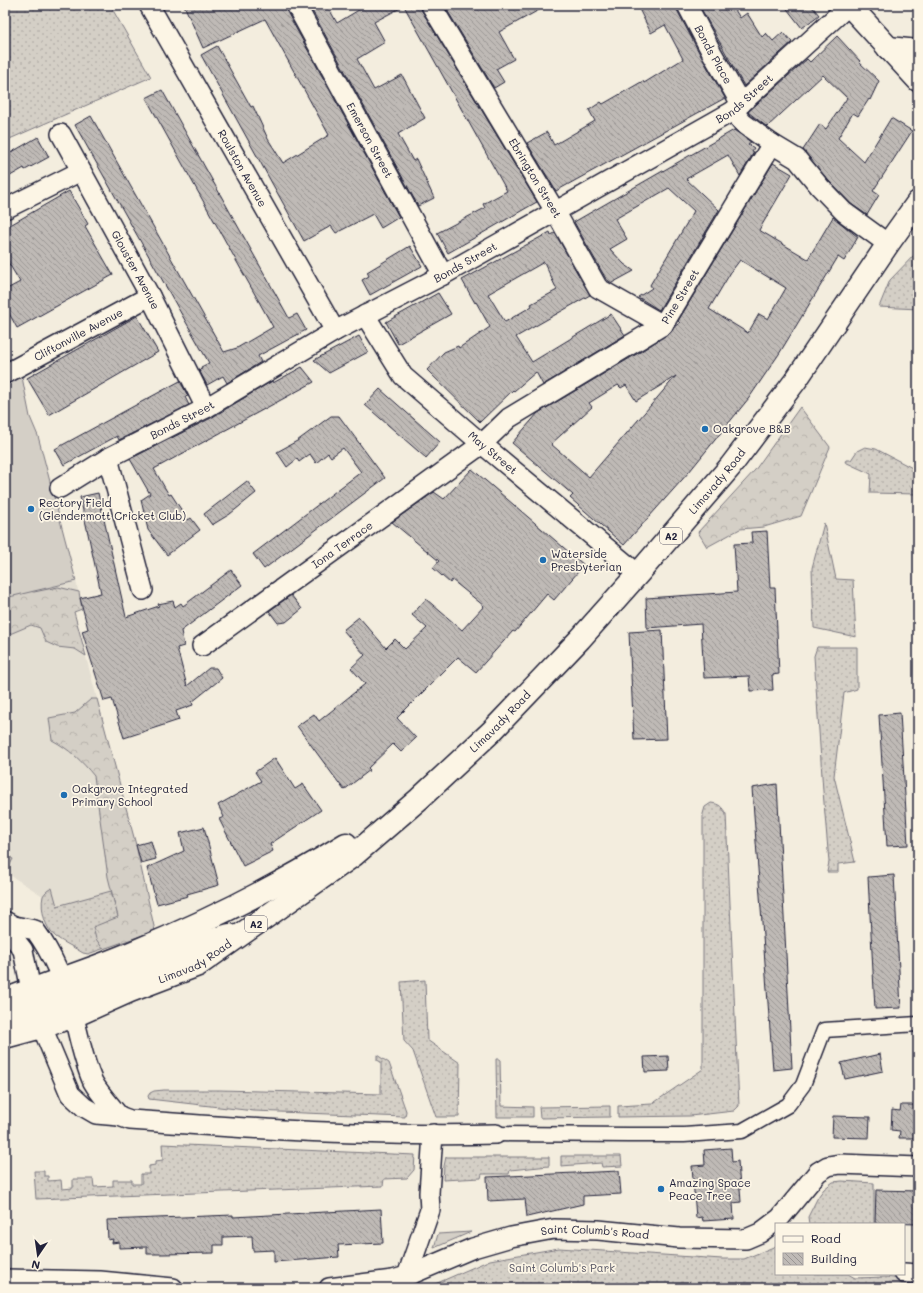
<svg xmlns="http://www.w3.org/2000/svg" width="923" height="1293" font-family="Mali,sans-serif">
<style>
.built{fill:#e3ded2}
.grass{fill:url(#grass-dots);stroke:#7b7880}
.forest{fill:url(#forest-crowns);stroke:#7b7880}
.garden{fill:#d4cfc6;stroke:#7b7880}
.building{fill:url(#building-back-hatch);stroke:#22223b;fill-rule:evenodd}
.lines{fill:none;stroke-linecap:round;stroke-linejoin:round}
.pedestrian-casing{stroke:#22223b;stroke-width:17}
.minor-casing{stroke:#22223b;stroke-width:22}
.secondary-casing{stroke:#22223b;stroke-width:25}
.trunk-casing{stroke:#22223b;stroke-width:25}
.pedestrian{stroke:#fcf5e5;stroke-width:14}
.minor{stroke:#fcf5e5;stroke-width:19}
.secondary{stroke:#fcf5e5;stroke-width:22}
.trunk{stroke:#fcf5e5;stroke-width:22}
.poi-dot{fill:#1f6fb2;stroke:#fcf5e5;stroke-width:1.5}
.labels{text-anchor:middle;stroke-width:3.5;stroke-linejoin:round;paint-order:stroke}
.shield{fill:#fcf5e5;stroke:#63616e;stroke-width:1}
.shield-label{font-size:10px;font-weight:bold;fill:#22223b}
.street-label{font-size:11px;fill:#22223b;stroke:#fcf5e5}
.poi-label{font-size:11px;fill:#22223b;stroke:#fcf5e5;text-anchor:start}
.park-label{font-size:11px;fill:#575665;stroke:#fcf5e5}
</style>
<defs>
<pattern id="grass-dots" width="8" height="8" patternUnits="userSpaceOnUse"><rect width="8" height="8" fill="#d4cfc6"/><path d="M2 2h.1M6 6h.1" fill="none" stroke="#b6b1ab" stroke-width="1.8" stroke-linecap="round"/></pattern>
<pattern id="forest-crowns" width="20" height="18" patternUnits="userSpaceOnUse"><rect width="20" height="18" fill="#d4cfc6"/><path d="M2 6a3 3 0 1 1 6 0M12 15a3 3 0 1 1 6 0" fill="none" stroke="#b6b1ab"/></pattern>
<pattern id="building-back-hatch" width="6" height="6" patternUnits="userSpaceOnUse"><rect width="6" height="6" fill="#bfbab6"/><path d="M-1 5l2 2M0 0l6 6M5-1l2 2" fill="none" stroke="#9b9795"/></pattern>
</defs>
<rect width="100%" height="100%" fill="#f3edde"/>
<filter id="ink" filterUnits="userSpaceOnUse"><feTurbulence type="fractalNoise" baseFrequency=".025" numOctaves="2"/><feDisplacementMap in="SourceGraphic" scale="8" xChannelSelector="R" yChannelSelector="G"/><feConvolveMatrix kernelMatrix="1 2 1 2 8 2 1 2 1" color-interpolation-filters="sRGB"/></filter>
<g filter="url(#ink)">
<!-- built -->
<polygon class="built" points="76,581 82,609 74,612 136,845 155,931 88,954 83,953 79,951 49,913 43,896 5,872 5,598"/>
<!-- grass -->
<g class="grass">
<polygon points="5,5 110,5 151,77 5,141"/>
<polygon points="918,251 918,309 879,307 890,280"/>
<polygon points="865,447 876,449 918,471 918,494 870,493 871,474 845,462 846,460 851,460 857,451"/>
<polygon points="824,523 836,579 853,580 856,637 814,628 812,568"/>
<polygon points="817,647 857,647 857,689 844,693 834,776 855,862 838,864 838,872 827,872 829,862 823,791 814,656"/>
<path d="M711,803C720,804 722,807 726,814L739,1106L734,1111L690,1116L618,1117V1106L652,1104L703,1069V814L705,807Z"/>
<path d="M52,888L57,906L111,891L125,941L88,954L83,953C74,947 64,943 56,937C45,929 40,909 43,896C45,892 48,890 52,888Z"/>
<path d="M5,948C13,959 13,970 5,982Z"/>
<polygon points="425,980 427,1040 460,1063 459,1117 436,1117 413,1051 404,1041 401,982"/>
<polygon points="377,1055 389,1063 406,1111 405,1117 254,1111 149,1099 148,1096 150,1093 154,1091 164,1090 219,1090 381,1094 381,1062 377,1060"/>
<polygon points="496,1059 500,1059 501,1106 533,1107 533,1117 497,1117"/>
<polygon points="610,1106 610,1117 540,1118 539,1107"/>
<polygon points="162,1144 415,1155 414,1170 407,1178 384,1179 383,1186 36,1199 34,1171 44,1171 44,1176 48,1176 48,1181 61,1180 62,1189 73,1188 73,1179 93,1179 94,1187 113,1186 113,1180 132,1180 132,1184 141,1184 141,1174 149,1174 149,1166 155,1165 155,1161 163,1160"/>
<polygon points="561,1156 621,1156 622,1166 602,1167 601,1163 561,1166"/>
<polygon points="446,1157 549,1157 549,1166 510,1170 509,1174 482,1174 481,1178 443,1180 444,1166"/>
<polygon points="842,1181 874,1183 874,1224 809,1224 808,1217 818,1197 824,1189 833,1182"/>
<polygon points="776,1246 776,1274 848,1274 855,1278 886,1277 918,1281 918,1288 426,1288 490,1260 559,1248 722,1259 744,1259"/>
</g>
<!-- forest -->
<g class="forest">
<polygon points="800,407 830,447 801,516 764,527 740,529 707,547 698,532 755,470"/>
<polygon points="5,586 34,592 58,587 79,592 82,609 74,612 86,656 75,649 57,647 46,642 40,628 31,625 5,636"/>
<path d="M91,699H97L136,845L155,931L103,949L96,939L93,927L118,917L108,877L94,776C82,761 69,749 52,740L49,718L75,713Z"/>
<polygon points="5,854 13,859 5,874"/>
</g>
<!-- garden -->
<g class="garden">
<polygon points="21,372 30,417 38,436 76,581 5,598 5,381"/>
<polygon points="471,1232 434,1248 438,1234"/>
</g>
<!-- building -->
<g class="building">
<polygon points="184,5 285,5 286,10 399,217 381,228 373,214 336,233 331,226 304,241 201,55 217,46 251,107 253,106 268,139 283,163 329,135 265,19 203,48"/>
<polygon points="309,5 327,5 337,23 367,5 420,5 422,11 537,202 535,203 448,253 437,233 485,208 483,204 507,191 404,6 374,22 385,42 357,59 374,90 402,75 425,118 398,134 413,161 416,159 434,198 418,206"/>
<polygon points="444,5 548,5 499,32 514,59 496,69 504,82 494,88"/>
<polygon points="637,5 676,5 677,10 702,58 725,98 556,191 527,143 547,132 554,145 595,121 589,110 601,102 603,104 643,81 644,83 683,59 665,25 651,33"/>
<polygon points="699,5 732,5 740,18 747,13 762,37 766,33 773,41 783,32 792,42 744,86"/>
<polygon points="784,5 811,5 819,15 802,28"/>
<polygon points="837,36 860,61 859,62 879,81 870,100 869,99 858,116 853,113 838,138 864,162 891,118 912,131 873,191 879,195 867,215 851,204 828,180 803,150 820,124 826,129 847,98 823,75 767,127 748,112 807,59 810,62"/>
<polygon points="162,90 289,318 297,314 306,330 258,356 261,362 227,383 223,376 207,385 199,370 202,369 201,367 209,363 75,125 91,116 224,352 237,348 273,327 146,98"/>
<polygon points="734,130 751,142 748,144 754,148 752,151 754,152 740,176 728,155 686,179 719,210 659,310 638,297 652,288 650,285 694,211 669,188 615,219 627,239 610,249 624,264 634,271 612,283 606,279 574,222"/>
<polygon points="38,137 49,157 25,170 24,168 5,179 5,156"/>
<path d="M773,163L792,174L759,230L808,259L833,217L858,237L844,261L838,257L779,354L749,398L689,472L624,545L570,498L573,495L512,443L538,413L640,352L672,331L675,326L680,323L678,321ZM740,260L786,288L768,319L759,314L748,333L709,309L731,272ZM676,376L589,477L551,444L592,407L589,403L618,385L621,388L626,385L636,401Z"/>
<polygon points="69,191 88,224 85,226 113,275 17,328 5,306 5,290 20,282 5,257 5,228"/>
<path d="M550,232L551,235L555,233L590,295L516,337L532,362L611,314L625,335L543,385L536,372L514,391L513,390L480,422L427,370L444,352L458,346L459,348L490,327L476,302L475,303L462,280ZM544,262L557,290L531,304L532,306L505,322L488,294Z"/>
<polygon points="410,246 422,266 370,295 362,280 369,276 367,272"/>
<polygon points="438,293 451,314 398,344 386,322"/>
<polygon points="137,316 158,352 49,415 27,378"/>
<polygon points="359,336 368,352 329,373 314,360"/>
<polygon points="302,367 314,382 154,469 169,495 171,494 188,520 191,518 200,530 167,555 148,530 141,500 150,494 130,459 211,418 272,381 273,383"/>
<polygon points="180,381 188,396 185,397 189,405 119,440 117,436 64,465 55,449"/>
<polygon points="380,389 440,442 426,458 365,405"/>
<polygon points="331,416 339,416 385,478 264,569 253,554 361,472 343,448 331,457 328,453 316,463 310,454 299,462 297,459 287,467 277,452 297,441"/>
<polygon points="472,469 584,565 554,600 547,594 515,632 513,631 476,672 458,657 397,718 416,738 401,752 393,744 368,768 370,770 344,790 297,726 314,714 319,721 365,684 351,668 365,655 343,630 359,617 386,648 395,639 405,649 427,628 412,615 426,599 462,630 484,606 452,580 450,583 433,568 439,561 392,522 434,492 444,499"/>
<polygon points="247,481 256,493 230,514 212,525 204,514"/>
<polygon points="98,493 126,617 159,606 158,604 173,601 175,607 181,603 183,606 231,570 242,585 181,631 184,646 177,648 187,686 209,668 216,668 222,678 192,702 193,705 176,711 179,720 124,738 112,699 104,701 82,631 88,629 80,598 101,593 80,497"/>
<polygon points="767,531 770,588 775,588 779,674 772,675 773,690 750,691 749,676 704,678 701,624 647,628 646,598 737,592 734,544 752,543 751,532"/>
<polygon points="291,595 302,609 286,622 278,623 269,611"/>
<polygon points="662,630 667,739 634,740 629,632"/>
<polygon points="900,713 908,845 887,846 879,715"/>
<polygon points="275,758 295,789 303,784 321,810 270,844 273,851 243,866 219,819 224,817 218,805 261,781 255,772"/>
<polygon points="777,784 792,1068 773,1070 752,788"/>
<polygon points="204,827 219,885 187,894 188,896 157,904 147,868 184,851 180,833"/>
<polygon points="151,841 156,859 141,863 136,845"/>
<polygon points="894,875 901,1008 875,1009 868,877"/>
<polygon points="880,1054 883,1071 845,1079 841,1063"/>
<polygon points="668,1056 669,1071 645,1072 644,1057"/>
<polygon points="901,1105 918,1105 918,1138 899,1138 900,1131 891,1130 892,1110 900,1111"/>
<polygon points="833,1116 870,1117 869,1138 832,1137"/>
<polygon points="731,1148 732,1162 738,1161 741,1202 733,1203 734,1219 703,1221 702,1217 696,1218 692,1166 705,1165 704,1150"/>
<polygon points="619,1171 621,1194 583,1196 583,1204 527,1217 525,1199 488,1201 487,1177"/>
<polygon points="876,1190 918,1191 918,1224 875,1223"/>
<polygon points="381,1209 383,1243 338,1245 339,1257 274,1262 274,1250 253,1251 252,1236 223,1237 223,1245 214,1245 214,1253 163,1254 147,1254 147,1247 119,1248 119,1242 112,1243 113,1239 108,1240 107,1220 233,1215 233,1217"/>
</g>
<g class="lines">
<defs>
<polyline id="pedestrian" points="496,1134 628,1135 684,1135 742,1131 788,1105 803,1085 824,1030 918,1024"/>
<g id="minor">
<path id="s1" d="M149,5L335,331"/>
<path id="s2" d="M296,5L443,275"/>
<path id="s3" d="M431,5L555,211L598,288L663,325"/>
<path id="s4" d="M687,5L712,53L741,104"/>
<polyline points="733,111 743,123 772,144 797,159 820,187 844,212 888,244"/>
<path id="s5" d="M61,134L150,296L206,408"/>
<polyline points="5,209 81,171"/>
<path id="s6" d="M365,315L403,376L482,444L638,574"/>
<path id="s7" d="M7,373L150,296"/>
<polyline points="108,458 143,590"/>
<path id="s8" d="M60,488L108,458L206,408L335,331L443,275L733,111L849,5"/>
<path id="s9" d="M202,646L482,444L509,418L663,325L772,144"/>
<path d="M5,921L14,926L35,930C54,956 66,986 74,1017C79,1037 84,1063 93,1082C99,1093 111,1106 119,1116"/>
<path d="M14,926L16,941L23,950L31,990L42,1027L70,1094L84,1107L96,1114L119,1116L130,1120C252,1129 374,1137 496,1134"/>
<polyline points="904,1273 918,1274"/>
<polyline points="407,1276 430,1210 429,1193 433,1134"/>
<polyline points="5,1279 100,1281 173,1288"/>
<path id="s10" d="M329,1288L393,1280L407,1276L473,1248L511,1237L554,1229L598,1230L679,1238L746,1239L760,1233L780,1218L818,1172L828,1166L840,1164L918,1167"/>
</g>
<polyline id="secondary" points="888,48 918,51"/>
<g id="trunk">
<polyline points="849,5 918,80"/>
<path d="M5,1000C47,983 91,970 133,952C207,922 278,886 346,844"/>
<polyline points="5,1018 68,999 124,978 185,953 205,942 229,935"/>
<path id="s11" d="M5,1037L42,1027L74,1016L130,991L198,965L354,855L419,799L491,732L580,639L638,574L730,467L796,380L888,244L918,202"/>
</g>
</defs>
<!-- pedestrian casing -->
<use href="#pedestrian" class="pedestrian-casing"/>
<!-- minor casing -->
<use href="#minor" class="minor-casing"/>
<!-- secondary casing -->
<use href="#secondary" class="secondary-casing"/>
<!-- trunk casing -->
<use href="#trunk" class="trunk-casing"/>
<!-- pedestrian -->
<use href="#pedestrian" class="pedestrian"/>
<!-- minor -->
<use href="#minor" class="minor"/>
<!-- secondary -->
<use href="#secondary" class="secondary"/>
<!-- trunk -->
<use href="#trunk" class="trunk"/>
</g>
</g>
<!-- markers -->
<g class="poi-dot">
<circle cx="705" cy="429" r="4"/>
<circle cx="31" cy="509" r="4"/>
<circle cx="543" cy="560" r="4"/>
<circle cx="64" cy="795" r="4"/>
<circle cx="661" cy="1189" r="4"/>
</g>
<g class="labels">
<!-- shield labels -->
<g class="shield">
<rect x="660" y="528" width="22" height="16" rx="3"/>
<rect x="245" y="916" width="22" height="16" rx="3"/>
</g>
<g class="shield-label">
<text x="671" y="540">A2</text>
<text x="256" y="928">A2</text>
</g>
<!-- street labels -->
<g class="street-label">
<text dy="4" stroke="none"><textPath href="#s4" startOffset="56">Bonds Place</textPath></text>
<text dy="4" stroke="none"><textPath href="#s8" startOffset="788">Bonds Street</textPath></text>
<text dy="4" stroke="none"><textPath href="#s2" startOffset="154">Emerson Street</textPath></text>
<text dy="4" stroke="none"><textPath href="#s1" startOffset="188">Roulston Avenue</textPath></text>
<text dy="4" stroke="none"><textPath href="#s3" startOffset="202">Ebrington Street</textPath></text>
<text dy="4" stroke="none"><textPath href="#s8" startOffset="464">Bonds Street</textPath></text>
<text dy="4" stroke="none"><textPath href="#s5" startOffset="155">Glouster Avenue</textPath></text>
<text dy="4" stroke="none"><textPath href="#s9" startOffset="596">Pine Street</textPath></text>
<text dy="4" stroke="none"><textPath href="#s7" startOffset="81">Cliftonville Avenue</textPath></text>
<text dy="4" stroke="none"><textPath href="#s8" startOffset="140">Bonds Street</textPath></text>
<text dy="4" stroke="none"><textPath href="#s6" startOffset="190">May Street</textPath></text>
<text dy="4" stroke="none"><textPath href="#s11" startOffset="919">Limavady Road</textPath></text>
<text dy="4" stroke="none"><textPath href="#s9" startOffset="173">Iona Terrace</textPath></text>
<text dy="4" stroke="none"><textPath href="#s11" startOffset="595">Limavady Road</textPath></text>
<text dy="4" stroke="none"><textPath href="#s11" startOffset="205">Limavady Road</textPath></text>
<text dy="4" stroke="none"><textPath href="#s10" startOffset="275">Saint Columb's Road</textPath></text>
</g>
<!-- poi labels -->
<g class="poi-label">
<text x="713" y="433">Oakgrove B&amp;B</text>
<text x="39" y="507">Rectory Field<tspan x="39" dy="13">(Glendermott Cricket Club)</tspan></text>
<text x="551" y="558">Waterside<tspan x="551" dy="13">Presbyterian</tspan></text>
<text x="72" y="793">Oakgrove Integrated<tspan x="72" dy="13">Primary School</tspan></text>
<text x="669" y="1187">Amazing Space<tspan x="669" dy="13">Peace Tree</tspan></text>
</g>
<!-- park labels -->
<g class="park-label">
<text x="562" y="1272">Saint Columb's Park</text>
</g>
</g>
<!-- margin -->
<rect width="923" height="1293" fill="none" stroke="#fcf5e5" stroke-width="20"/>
<rect x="10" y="10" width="903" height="1273" fill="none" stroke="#22223b" stroke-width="1.5" filter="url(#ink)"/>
<!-- legend -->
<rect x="775" y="1223" width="130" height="52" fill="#fcf5e5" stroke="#a5a1a1"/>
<rect x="783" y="1236" width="20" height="6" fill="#fcf5e5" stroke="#a5a1a1"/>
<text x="811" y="1243" font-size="12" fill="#22223b">Road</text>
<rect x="783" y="1253" width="20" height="12" fill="url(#building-back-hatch)" stroke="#a5a1a1"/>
<text x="811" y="1263" font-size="12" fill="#22223b">Building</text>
<!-- north arrow -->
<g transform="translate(38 1255) rotate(193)" stroke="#fcf5e5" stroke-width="3" paint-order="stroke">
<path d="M0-3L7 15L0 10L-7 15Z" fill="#22223b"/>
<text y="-6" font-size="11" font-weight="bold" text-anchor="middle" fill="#22223b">N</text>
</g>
</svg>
